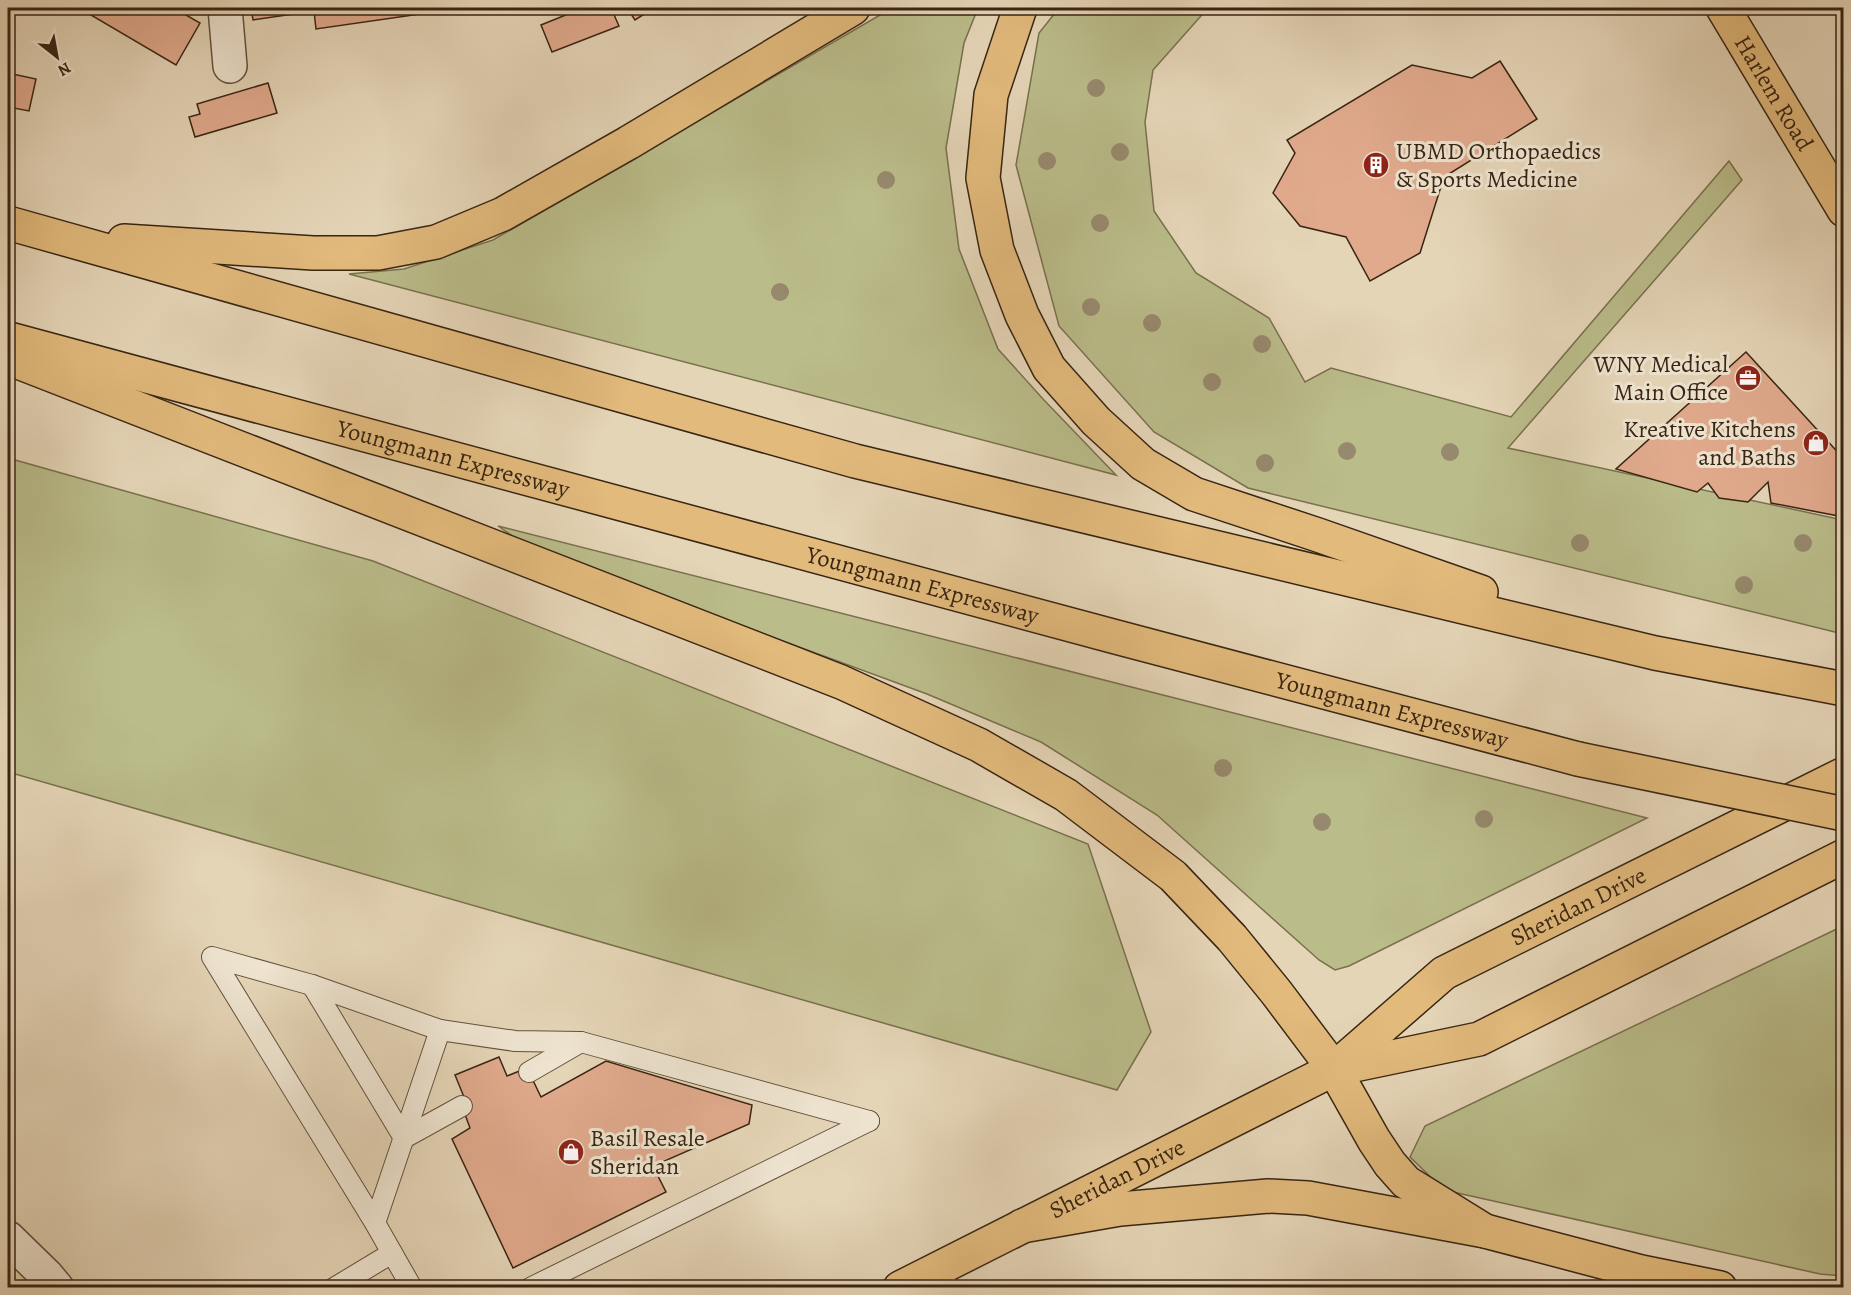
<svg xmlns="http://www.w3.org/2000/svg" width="1851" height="1295" font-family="Alegreya,serif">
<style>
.green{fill:#babc8a;stroke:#79704e;stroke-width:1.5}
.building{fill:#e1aa8d;stroke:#382513;stroke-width:1.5}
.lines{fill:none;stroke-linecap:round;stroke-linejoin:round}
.service-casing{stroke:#63513c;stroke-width:22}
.minor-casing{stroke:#63513c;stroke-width:36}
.primary-casing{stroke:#382513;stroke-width:36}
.motorway-casing{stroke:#382513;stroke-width:36}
.service{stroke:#eee4d0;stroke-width:20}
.minor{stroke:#eee4d0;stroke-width:33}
.primary{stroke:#e2ba7c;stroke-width:33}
.motorway{stroke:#e2ba7c;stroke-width:33}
.motorway-bridge-casing{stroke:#382513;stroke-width:36;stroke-linecap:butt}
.motorway-bridge{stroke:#e2ba7c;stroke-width:33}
.tree{fill:#97896d}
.labels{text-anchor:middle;stroke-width:6;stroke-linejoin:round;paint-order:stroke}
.street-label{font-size:24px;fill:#382513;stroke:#eee4d0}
.poi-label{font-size:24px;fill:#382513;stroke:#eee4d0;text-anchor:start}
</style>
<rect width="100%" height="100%" fill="#e5d5b7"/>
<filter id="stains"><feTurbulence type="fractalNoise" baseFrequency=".00333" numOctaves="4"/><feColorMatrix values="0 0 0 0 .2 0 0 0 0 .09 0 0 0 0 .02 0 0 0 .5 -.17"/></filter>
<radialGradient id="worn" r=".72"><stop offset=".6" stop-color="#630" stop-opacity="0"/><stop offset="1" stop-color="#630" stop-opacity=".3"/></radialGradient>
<!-- green -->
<g class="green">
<polygon points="892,8 978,8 964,43 946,148 959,249 998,349 1043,399 1116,475 349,274 404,269 493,240"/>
<polygon points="1059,8 1208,8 1153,70 1145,122 1154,211 1196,273 1269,318 1305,382 1331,368 1511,417 1729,161 1742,180 1508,448 1843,520 1843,634 1248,488 1154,432 1059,326 1016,165 1039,33"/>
<polygon points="8,458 373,561 1088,844 1151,1032 1117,1090 8,772"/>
<polygon points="498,526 1647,818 1349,966 1335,970 1319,960 1157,815 1041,742 927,694 530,548"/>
<polygon points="1843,926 1843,1276 1820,1274 1444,1190 1410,1157 1425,1126"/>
</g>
<!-- building -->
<g class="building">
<polygon points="79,8 174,8 200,23 176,65"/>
<polygon points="251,8 462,8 316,29 314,11 253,20"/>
<polygon points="583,8 611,8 619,26 552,52 541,25"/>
<polygon points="627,8 654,8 635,20"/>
<polygon points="1500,61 1537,119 1444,177 1420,253 1370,281 1346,237 1300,226 1273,193 1295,153 1287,140 1412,65 1472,78"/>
<polygon points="8,73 36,79 29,111 8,107"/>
<polygon points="268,83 277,113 195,137 189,117 200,114 197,104"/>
<polygon points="1746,352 1844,459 1844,517 1771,503 1768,482 1748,502 1719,498 1708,483 1697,492 1616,469"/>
<polygon points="499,1057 507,1076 527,1068 541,1097 606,1061 752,1105 749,1124 653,1166 666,1192 513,1268 452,1139 470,1128 460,1101 464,1097 455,1075"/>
</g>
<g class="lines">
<defs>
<g id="service">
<polyline points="312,985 404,1138"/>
<polyline points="440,1030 515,1041 581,1042 869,1121"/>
<polyline points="529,1072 581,1042"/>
<polyline points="404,1138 462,1106"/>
<polyline points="375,1223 440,1030 312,985 212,957 375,1223 412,1288"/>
<polyline points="938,1268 948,1288"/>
<polyline points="334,1288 392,1253"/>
<polyline points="530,1288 869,1121"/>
</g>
<g id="minor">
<polyline points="225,8 230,66"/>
<polyline points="8,1238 47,1276 57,1288"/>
</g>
<g id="primary">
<path id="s1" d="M1723,8L1844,210"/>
<polyline points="1335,1069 1479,1039 1844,856"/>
<path id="s2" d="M900,1288L1334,1069L1444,973L1844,774"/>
</g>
<g id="motorway">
<polyline points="1020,8 991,95 983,178 997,250 1022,315 1049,368 1096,421 1143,464 1194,494 1318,535 1481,592"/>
<polyline points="8,223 855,461 1655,653 1844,689"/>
<polyline points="124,241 313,253 378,253 436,242 503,214 628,143 853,8"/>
<path id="s3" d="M9,339L1116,637L1578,759"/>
<polyline points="8,358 841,682 979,745 1066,795 1173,876 1232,938 1276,992 1334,1069 1374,1140 1390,1164 1406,1182 1485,1231"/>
<polyline points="1022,1226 1120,1209 1268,1196 1308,1198 1485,1231 1641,1272 1720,1288"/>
</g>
</defs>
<!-- service casing -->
<use href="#service" class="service-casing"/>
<!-- minor casing -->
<use href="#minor" class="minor-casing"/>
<!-- primary casing -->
<use href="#primary" class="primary-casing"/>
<!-- motorway casing -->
<use href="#motorway" class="motorway-casing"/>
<!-- service -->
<use href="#service" class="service"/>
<!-- minor -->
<use href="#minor" class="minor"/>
<!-- primary -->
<use href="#primary" class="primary"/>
<!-- motorway -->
<use href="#motorway" class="motorway"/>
<defs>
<polyline id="motorway-bridge" points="1578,759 1844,814"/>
</defs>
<!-- motorway-bridge casing -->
<use href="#motorway-bridge" class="motorway-bridge-casing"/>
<!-- motorway-bridge -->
<use href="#motorway-bridge" class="motorway-bridge"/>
</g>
<!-- trees -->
<g class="tree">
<circle cx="1096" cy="88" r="9"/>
<circle cx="1120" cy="152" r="9"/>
<circle cx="1047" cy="161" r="9"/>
<circle cx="886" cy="180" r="9"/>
<circle cx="1100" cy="223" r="9"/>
<circle cx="780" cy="292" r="9"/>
<circle cx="1091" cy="307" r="9"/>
<circle cx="1152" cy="323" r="9"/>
<circle cx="1262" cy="344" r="9"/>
<circle cx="1212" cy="382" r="9"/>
<circle cx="1347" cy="451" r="9"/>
<circle cx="1450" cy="452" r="9"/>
<circle cx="1265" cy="463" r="9"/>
<circle cx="1580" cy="543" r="9"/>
<circle cx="1803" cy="543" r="9"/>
<circle cx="1744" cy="585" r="9"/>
<circle cx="1223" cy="768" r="9"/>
<circle cx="1484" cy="819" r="9"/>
<circle cx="1322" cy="822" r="9"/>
</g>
<!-- icons -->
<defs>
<symbol id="building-disc" viewBox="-11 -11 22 22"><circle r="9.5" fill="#8f2418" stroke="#eee4d0"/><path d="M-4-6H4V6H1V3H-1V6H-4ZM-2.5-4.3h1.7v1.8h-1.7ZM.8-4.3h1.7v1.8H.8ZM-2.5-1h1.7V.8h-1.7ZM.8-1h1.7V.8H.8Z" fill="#fff"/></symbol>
<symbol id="office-disc" viewBox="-11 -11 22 22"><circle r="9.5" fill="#8f2418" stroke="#eee4d0"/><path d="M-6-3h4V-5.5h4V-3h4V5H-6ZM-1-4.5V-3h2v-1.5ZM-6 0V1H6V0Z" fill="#fff"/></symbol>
<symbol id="shop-disc" viewBox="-11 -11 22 22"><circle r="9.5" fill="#8f2418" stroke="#eee4d0"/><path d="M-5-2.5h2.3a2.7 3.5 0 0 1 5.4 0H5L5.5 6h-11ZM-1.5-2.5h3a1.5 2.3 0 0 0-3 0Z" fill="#fff"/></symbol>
</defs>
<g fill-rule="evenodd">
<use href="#building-disc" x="1361" y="150" width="30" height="30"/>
<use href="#office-disc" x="1733" y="363" width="30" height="30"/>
<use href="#shop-disc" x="1801" y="428" width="30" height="30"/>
<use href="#shop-disc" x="556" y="1137" width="30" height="30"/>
</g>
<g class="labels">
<!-- street labels -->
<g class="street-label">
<text dy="8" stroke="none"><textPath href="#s1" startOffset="99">Harlem Road</textPath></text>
<text dy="8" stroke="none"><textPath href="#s3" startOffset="460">Youngmann Expressway</textPath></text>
<text dy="8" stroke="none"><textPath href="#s3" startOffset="946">Youngmann Expressway</textPath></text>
<text dy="8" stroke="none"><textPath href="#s3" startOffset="1432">Youngmann Expressway</textPath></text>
<text dy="8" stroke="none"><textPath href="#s2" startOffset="782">Sheridan Drive</textPath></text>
<text dy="8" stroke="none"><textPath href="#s2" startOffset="243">Sheridan Drive</textPath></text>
</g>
<!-- poi labels -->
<g class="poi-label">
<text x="1396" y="159">UBMD Orthopaedics<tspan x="1396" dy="28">&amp; Sports Medicine</tspan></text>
<text x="1728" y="372" text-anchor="end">WNY Medical<tspan x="1728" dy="28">Main Office</tspan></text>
<text x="1796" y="437" text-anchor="end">Kreative Kitchens<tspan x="1796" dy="28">and Baths</tspan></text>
<text x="590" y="1146">Basil Resale<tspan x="590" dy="28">Sheridan</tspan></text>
</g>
</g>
<!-- margin -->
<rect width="1851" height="1295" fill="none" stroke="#e5d5b7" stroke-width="30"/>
<rect x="9" y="9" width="1833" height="1277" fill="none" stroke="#382513" stroke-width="3"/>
<rect x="15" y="15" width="1821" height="1265" fill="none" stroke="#382513" stroke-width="1.5"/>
<!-- north arrow -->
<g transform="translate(57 57) rotate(149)" stroke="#eee4d0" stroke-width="4.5" paint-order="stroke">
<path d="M0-4.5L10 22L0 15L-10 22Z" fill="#382513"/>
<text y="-9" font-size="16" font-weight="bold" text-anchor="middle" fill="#382513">N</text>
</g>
<rect width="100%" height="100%" filter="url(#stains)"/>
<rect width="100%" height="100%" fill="url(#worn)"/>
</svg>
